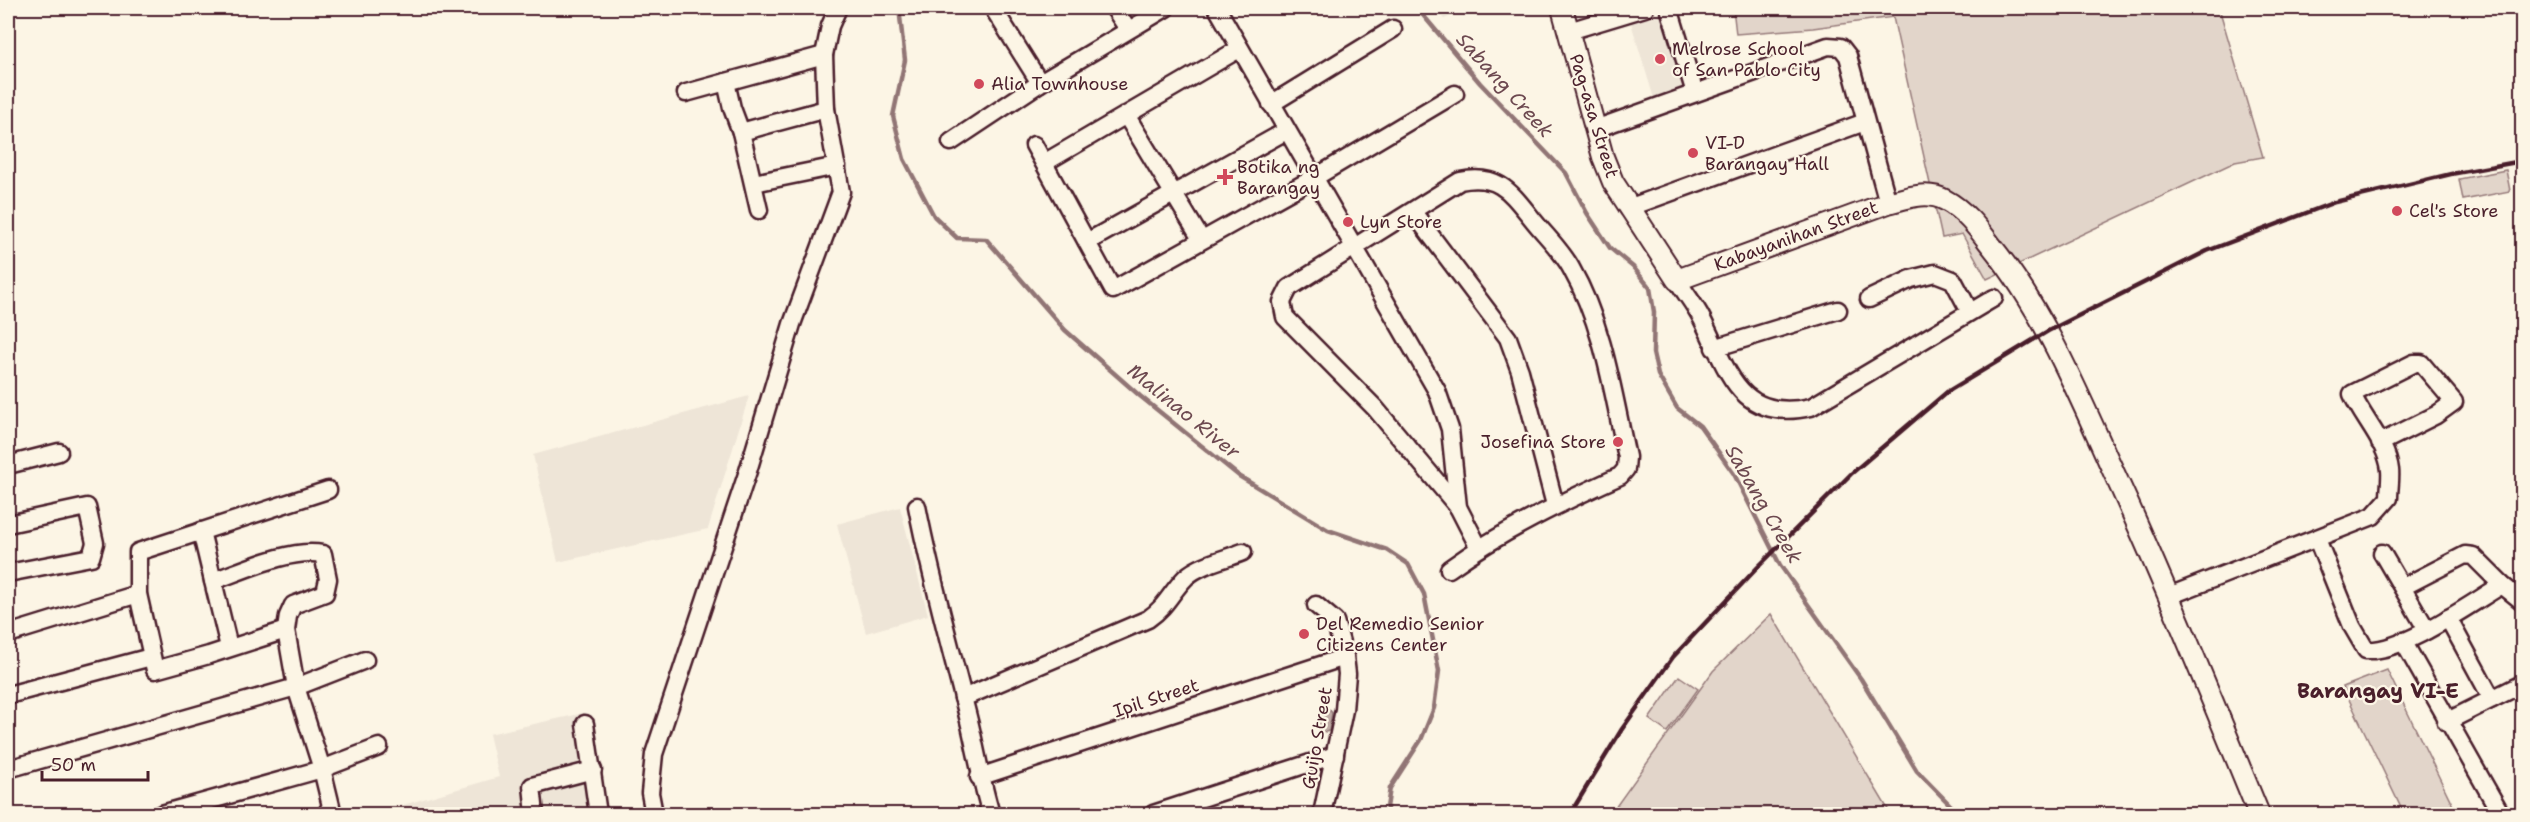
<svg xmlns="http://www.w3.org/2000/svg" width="2530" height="822" font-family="'Shantell Sans',sans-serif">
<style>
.built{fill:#eee5d7}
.green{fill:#e2d5ca;stroke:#967a7a;stroke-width:1.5}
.water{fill:#c0aca5;stroke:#917474;stroke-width:1.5}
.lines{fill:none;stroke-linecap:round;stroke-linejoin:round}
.stream{stroke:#917474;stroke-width:4.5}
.minor-casing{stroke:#4a1f2b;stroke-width:21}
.tertiary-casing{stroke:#4a1f2b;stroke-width:24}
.minor{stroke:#fcf5e5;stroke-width:16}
.tertiary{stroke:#fcf5e5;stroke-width:20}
.rail{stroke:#4a1f2b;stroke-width:4.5}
.poi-dot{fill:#d1495b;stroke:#fcf5e5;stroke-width:2}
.labels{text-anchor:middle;stroke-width:4.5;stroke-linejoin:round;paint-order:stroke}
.poi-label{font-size:18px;fill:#4a1f2b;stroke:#fcf5e5;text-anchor:start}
.street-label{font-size:18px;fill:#4a1f2b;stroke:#fcf5e5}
.water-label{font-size:20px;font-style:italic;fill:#6d4950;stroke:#fcf5e5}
.quarter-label{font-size:21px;font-weight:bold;fill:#4a1f2b;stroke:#fcf5e5}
</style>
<rect width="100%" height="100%" fill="#fcf5e5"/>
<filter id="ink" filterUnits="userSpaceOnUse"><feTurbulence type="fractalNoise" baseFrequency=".0167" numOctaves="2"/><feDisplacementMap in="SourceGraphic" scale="12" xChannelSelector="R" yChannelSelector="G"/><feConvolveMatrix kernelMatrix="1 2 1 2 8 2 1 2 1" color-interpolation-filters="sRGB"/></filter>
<g filter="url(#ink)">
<!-- built -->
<g class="built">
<polygon points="1434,8 1470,8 1444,19"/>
<polygon points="1665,13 1690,95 1656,105 1631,23"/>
<polygon points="749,396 708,529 558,562 533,455"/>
<polygon points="900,507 928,615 866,633 837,524"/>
<polygon points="584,713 602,814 372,814 499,777 489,734"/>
</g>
<!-- green -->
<g class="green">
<polygon points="1733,8 2219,8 2263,157 2235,162 1987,279 1962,234 1942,238 1893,17 1813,28 1736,34"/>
<polygon points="2506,170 2510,191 2463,200 2459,179"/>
<polygon points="1771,614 1889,811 1886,814 1613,814 1612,812 1713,671"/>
<polygon points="2387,670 2457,814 2404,814 2343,687"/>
<polygon points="1679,676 1698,689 1667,732 1649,719"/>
</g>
<!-- water -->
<polygon class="water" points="1329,709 1332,713 1329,731 1322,733 1318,728 1322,710"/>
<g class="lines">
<!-- stream -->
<g class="stream">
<polyline points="899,8 905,60 893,116 904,159 934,216 957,238 986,239 1065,330 1140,396 1239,476 1328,530 1387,550 1408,564 1424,594 1439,671 1434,708 1421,740 1390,788 1386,814"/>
<polyline points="1417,8 1480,83 1566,173 1587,213 1610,248 1633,267 1650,288 1654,312 1653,353 1658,375 1677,408 1700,426 1734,474 1780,565 1861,679 1917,771 1959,814"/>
</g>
<defs>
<g id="minor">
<polyline points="993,8 1040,83"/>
<polyline points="1114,8 1128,29"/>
<polyline points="1217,8 1437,391 1450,429 1458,507 1479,548"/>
<polyline points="1669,8 1695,93"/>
<polyline points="1569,31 1645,8"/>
<polyline points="726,82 824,55"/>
<polyline points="686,93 726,82 732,108 741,132 826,109"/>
<polyline points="1271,104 1393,29"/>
<polyline points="1126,115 1201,239"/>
<polyline points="1595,129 1828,46 1841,47 1848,56 1888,203"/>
<polyline points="741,132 759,210"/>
<polyline points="951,142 1040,83 1166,8"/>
<polyline points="1034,145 1113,290 1314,178 1455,94"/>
<polyline points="1044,163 1239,49"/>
<polyline points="754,183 837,166"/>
<polyline points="1628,208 1865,122"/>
<polyline points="1413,212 1508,338 1520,371 1555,505"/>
<polyline points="1087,242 1286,131"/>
<path d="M1677,280C1685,293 1695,305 1702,319C1728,370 1739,423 1811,407L1994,298"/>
<polyline points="1869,299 1911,279 1935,273 1953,280 1969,310"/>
<polyline points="1714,348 1838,310"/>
<polyline points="8,465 59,452"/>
<path d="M917,506C931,579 952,652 970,725C977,755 982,785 991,814"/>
<polyline points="8,524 87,507 95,543 91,557 8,573"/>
<path d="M201,531L213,581C244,570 290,548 323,554L328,579L325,593L293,605L288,616L286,630L296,687L322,769L331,806L326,814"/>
<path d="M2317,539L2352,626L2366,650C2402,653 2470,604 2502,585"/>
<polyline points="2382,553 2427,630"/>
<path d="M1449,569C1502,531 1560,503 1620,476L1626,469L1627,457C1613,394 1604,326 1571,268C1562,251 1546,236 1534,221C1511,193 1500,173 1460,181L1289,288L1282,302L1285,317L1375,408L1458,507"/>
<polyline points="213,581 229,647"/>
<polyline points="2403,587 2465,555 2473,556 2502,585 2522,601"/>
<path d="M2169,596L2373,516L2389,498C2389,489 2391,479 2390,470C2387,443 2363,419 2352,394L2414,363H2421L2454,402L2436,415L2380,443"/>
<polyline points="1316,605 1335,621 1345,657 1347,674 1344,710 1322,814"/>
<polyline points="2448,618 2492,699"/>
<polyline points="286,630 209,655 155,670 138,594 138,552 328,490"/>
<polyline points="8,634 138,594"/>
<polyline points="2403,641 2501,814"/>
<polyline points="8,695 151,657"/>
<path d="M963,698L1148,619C1167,606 1171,592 1186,577C1200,564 1226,559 1243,552"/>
<polyline points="2446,722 2522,684"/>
<polyline points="585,724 598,814"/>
<polyline points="8,769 296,687 365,660"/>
<polyline points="979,777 1345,657"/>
<polyline points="161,814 322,769 379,747"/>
<polyline points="535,814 532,786 593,770"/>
<polyline points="654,814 650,793 654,754 748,471 792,324 841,192 826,109 824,55 830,26 838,8"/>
<polyline points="1153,814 1335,755"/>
</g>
<path id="tertiary" d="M1562,8L1603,157L1613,182L1677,280L1888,203C1907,198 1927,190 1945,200C1964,210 1978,228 1990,244C2049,317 2082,404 2121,488C2170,595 2214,705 2259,814"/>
</defs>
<!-- minor casing -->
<use href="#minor" class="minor-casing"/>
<!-- tertiary casing -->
<use href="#tertiary" class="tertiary-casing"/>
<!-- minor -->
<use href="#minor" class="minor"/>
<!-- tertiary -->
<use href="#tertiary" class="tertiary"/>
<!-- rail -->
<polyline class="rail" points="1570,814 1622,729 1673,657 1758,567 1852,473 1947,392 2048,331 2207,251 2335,202 2451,174 2522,161"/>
</g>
</g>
<!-- markers -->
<g class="poi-dot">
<circle cx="1660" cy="59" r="6"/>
<circle cx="979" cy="84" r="6"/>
<circle cx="1693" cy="153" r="6"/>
<path d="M1222 168h6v6h6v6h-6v6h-6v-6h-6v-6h6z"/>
<circle cx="2397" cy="211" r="6"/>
<circle cx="1348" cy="222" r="6"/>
<circle cx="1618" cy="442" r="6"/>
<circle cx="1304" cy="634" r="6"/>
</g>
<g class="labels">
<!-- poi labels -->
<g class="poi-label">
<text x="1672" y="55">Melrose School<tspan x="1672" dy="21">of San Pablo City</tspan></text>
<text x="991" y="90">Alia Townhouse</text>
<text x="1705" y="149">VI-D<tspan x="1705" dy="21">Barangay Hall</tspan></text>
<text x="1237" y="173">Botika ng<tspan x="1237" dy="21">Barangay</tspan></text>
<text x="2409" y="217">Cel's Store</text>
<text x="1360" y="228">Lyn Store</text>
<text x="1606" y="448" text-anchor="end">Josefina Store</text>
<text x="1316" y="630">Del Remedio Senior<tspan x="1316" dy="21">Citizens Center</tspan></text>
</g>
<!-- street labels -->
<g class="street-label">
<text transform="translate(1594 116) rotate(73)" y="6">Pag-asa Street</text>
<text transform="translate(1796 236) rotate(-20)" y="6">Kabayanihan Street</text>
<text transform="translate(1156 698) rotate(-18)" y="6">Ipil Street</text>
<text transform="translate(1317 738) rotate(-80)" y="6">Guijo Street</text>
</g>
<!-- water labels -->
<g class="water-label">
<text transform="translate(1505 85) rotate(48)" y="7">Sabang Creek</text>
<text transform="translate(1184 411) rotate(39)" y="7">Malinao River</text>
<text transform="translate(1764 504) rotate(60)" y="7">Sabang Creek</text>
</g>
<!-- quarter labels -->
<g class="quarter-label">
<text x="2378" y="698">Barangay VI-E</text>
</g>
</g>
<!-- margin -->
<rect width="2530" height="822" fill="none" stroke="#fcf5e5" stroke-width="30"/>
<rect x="15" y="15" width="2500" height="792" fill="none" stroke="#4a1f2b" stroke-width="2" filter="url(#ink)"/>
<!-- scale -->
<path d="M42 771v9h106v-9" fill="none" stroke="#4a1f2b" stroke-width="3"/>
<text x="51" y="771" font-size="18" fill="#4a1f2b" stroke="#fcf5e5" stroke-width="4.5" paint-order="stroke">50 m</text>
</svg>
